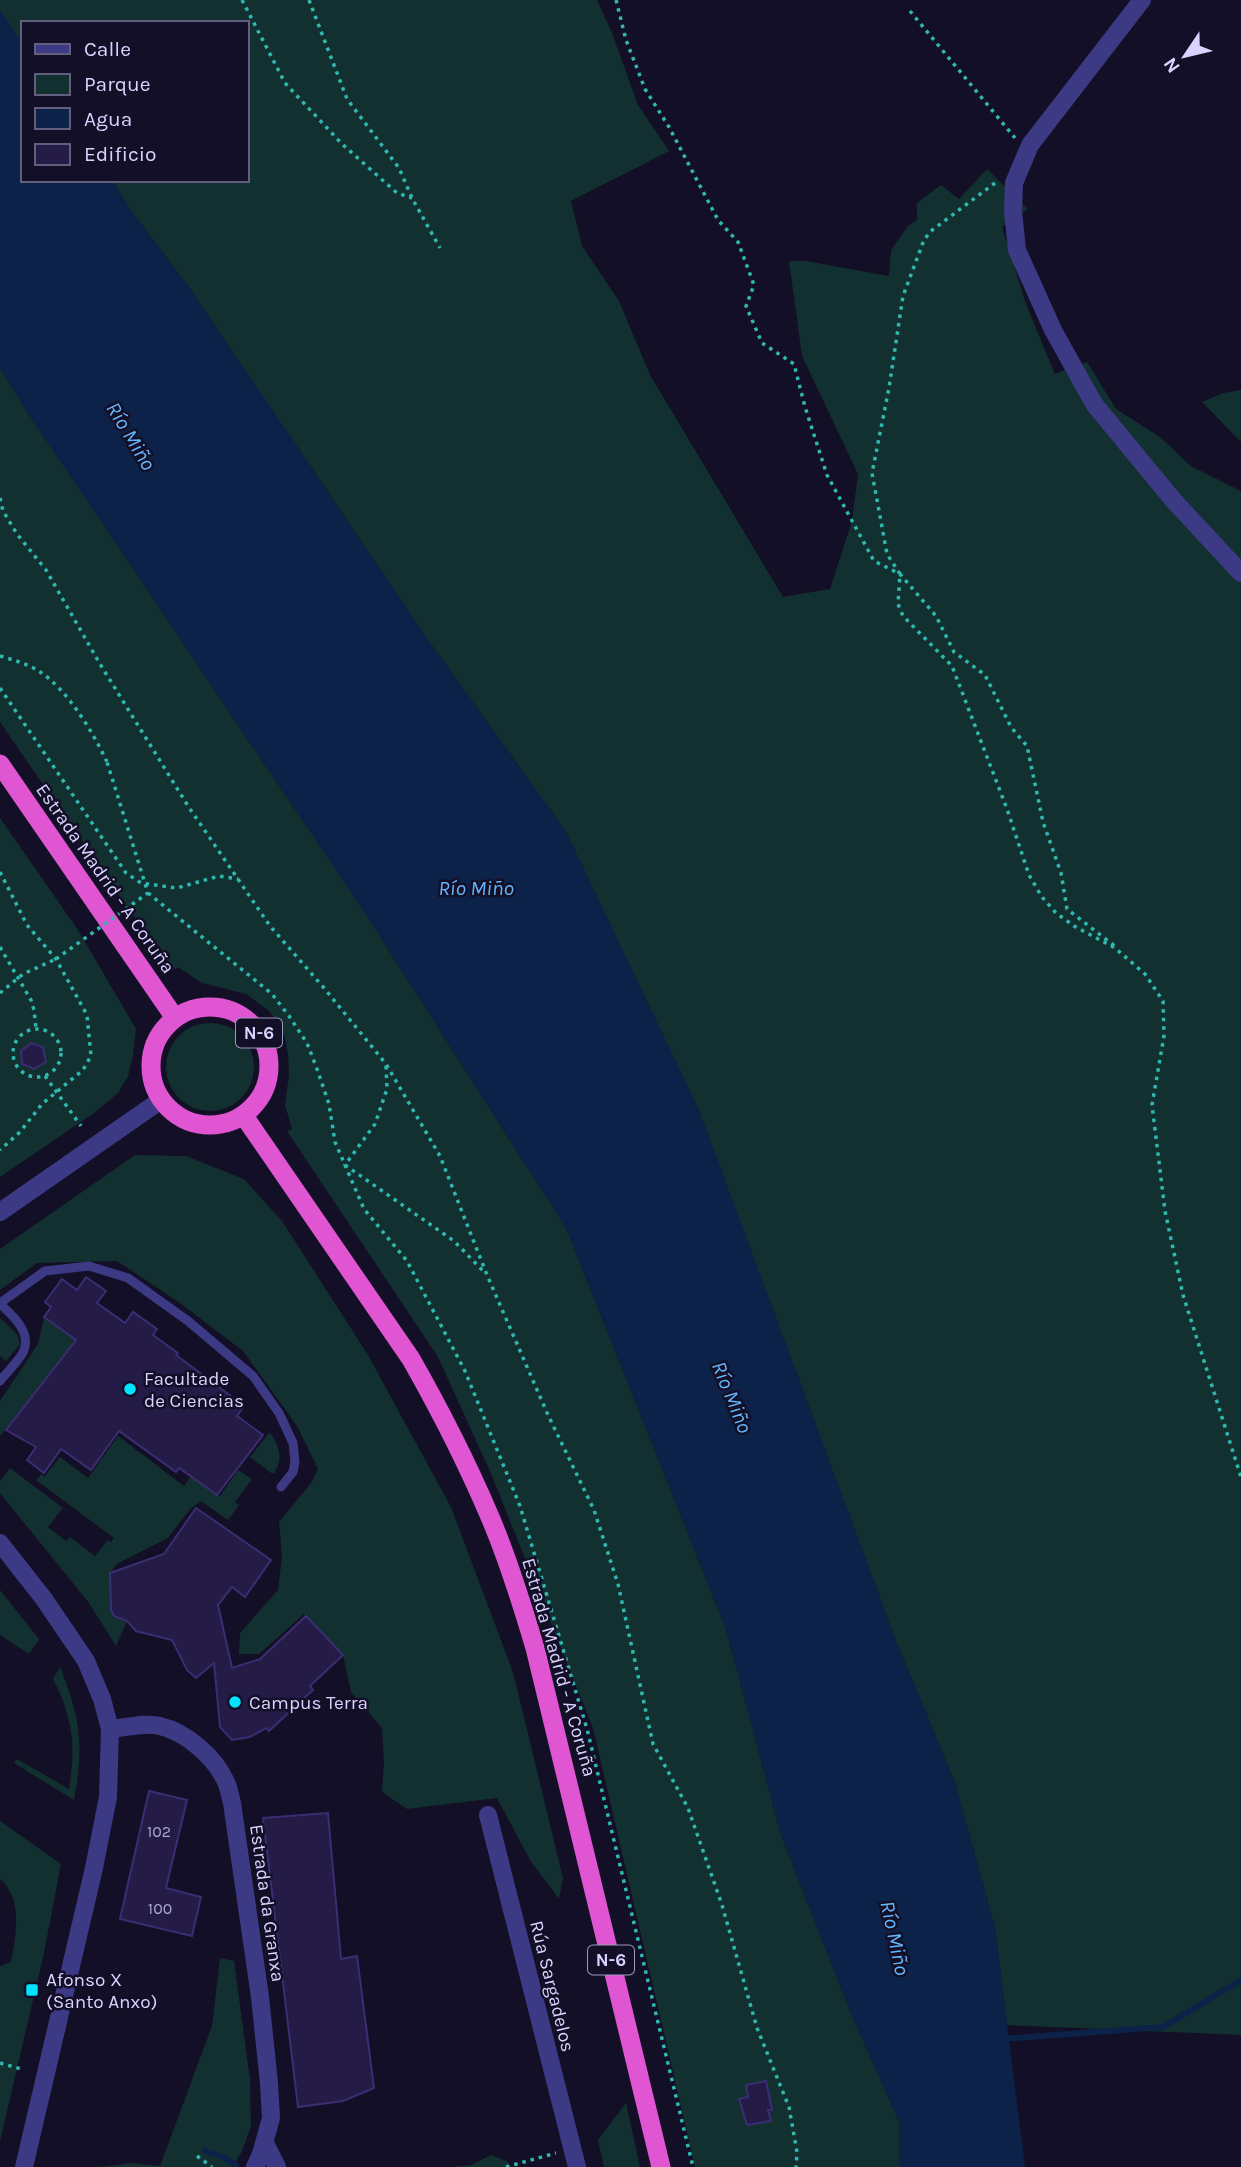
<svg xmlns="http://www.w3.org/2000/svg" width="1241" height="2167" font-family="Karla,sans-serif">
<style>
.green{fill:#12302f}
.water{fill:#0c2248}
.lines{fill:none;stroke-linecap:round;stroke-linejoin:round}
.stream{stroke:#0c2248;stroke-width:6}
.building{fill:#241b47;stroke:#3b2d73;stroke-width:2}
.path{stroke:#2fb8b0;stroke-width:3.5;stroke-dasharray:3.5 5;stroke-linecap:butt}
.service{stroke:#3d3a85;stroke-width:9}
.minor{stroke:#3d3a85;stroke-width:18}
.tertiary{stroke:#3d3a85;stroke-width:18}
.trunk{stroke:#e055d1;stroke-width:19}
.path-bridge{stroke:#2fb8b0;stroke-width:3.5;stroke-dasharray:3.5 5;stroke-linecap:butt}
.poi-dot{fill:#00e5ff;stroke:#130f26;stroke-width:2.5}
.labels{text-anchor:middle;stroke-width:5;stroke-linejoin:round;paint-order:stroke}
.number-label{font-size:16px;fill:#aca6d1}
.shield{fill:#130f26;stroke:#9e99be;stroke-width:2}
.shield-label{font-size:18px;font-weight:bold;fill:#d9d4ff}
.street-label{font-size:19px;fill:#d9d4ff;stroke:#130f26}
.poi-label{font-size:19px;fill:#d9d4ff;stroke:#130f26;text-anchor:start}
.water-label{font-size:21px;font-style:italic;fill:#62b6ff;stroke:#130f26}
</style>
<rect width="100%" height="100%" fill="#130f26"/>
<!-- green -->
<g class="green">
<polygon points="0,0 597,0 612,33 638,105 669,151 571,201 582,246 619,301 650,375 783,597 830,589 852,521 858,474 802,356 789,261 806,261 889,276 891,250 908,226 917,220 917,203 941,185 959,199 987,169 1028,209 1002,227 1026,304 1055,374 1087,362 1116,409 1160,437 1191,466 1241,491 1241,2035 1007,2025 995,1928 955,1783 896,1641 699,1111 566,832 426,637 190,289 132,212 112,180 247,180 247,23 23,23 23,45 0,10"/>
<polygon points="0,368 28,413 369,919 566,1228 726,1629 781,1835 852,2016 899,2121 900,2167 695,2167 593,1728 492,1476 438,1357 287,1131 292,1129 285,1105 289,1075 288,1054 285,1038 277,1021 269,1011 246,994 202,983 178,967 175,969 152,943 0,722"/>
<polygon points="1241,390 1241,442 1202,402 1223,393"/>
<polygon points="0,818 78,930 136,1029 133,1056 128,1076 118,1093 94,1113 0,1177"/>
<circle cx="210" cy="1067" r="44"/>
<polygon points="135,1155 186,1156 244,1179 282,1221 368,1355 451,1507 513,1672 563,1878 559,1899 530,1860 497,1798 407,1809 382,1792 384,1763 382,1728 351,1692 343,1655 304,1614 259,1654 239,1654 240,1633 278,1590 282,1557 279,1522 311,1483 318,1469 297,1426 243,1351 180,1303 117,1261 37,1263 0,1290 0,1249"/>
<polygon points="44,1317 76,1340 0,1436 0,1401 38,1344"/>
<polygon points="0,1318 17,1334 20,1344 6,1361 0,1356"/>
<path d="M270,1432C279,1447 284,1458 274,1473H271L250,1457Z"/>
<polygon points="118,1436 184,1486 191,1476 220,1496 238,1470 252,1479 235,1502 239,1505 228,1520 201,1501 190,1509 168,1538 117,1564 110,1573 111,1609 114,1616 127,1621 116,1646 89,1603 0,1493 0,1481 10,1468 63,1508 48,1527 66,1541 70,1537 95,1556 108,1540 111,1542 114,1538 36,1480 41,1474 44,1477 60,1457 88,1478"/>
<polygon points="0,1590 39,1639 29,1654 0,1635"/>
<path d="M60,1667C81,1720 84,1744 74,1800L14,1763L17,1759L69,1789C76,1747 73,1717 53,1679Z"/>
<path d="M0,1821L61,1864L44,1953L0,2141V1966L11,1962C16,1935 23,1898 0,1879Z"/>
<polygon points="220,1958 234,1961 250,2079 251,2127 241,2153 232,2167 100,2167 132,2163 160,2166 212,2026"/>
<polygon points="626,2103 640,2167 604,2167 598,2140"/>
<polygon points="491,2155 507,2161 511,2167 452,2167 471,2165"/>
</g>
<!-- water -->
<polygon class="water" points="0,10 23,45 23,180 112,180 132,212 190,289 426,637 566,832 699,1110 896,1641 955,1783 995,1928 1025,2167 900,2167 899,2121 852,2016 781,1835 726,1629 566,1228 369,919 28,413 0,368"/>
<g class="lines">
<!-- stream -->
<g class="stream">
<polyline points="1001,2039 1163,2027 1241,1980"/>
<polyline points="205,2151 223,2157 236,2165"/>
</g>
</g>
<!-- building -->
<g class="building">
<polygon points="31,1043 43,1047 46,1062 34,1069 22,1064 21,1051"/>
<polygon points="86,1277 106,1291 97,1303 125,1323 133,1312 157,1329 153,1335 178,1353 176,1355 244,1406 237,1416 263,1435 217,1495 179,1468 176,1472 119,1431 91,1470 61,1449 44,1473 27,1460 36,1447 6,1430 76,1340 44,1317 51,1307 45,1302 62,1279 77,1290"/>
<polygon points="196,1508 271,1560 245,1597 232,1587 218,1605 232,1668 260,1659 306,1616 343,1655 310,1686 313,1690 269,1731 266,1728 250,1737 232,1740 220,1727 214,1663 196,1678 187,1670 172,1640 136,1631 127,1621 114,1616 111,1610 110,1573 164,1554"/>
<polygon points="149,1791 187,1800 166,1888 201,1897 192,1936 120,1919"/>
<polygon points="328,1813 341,1959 357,1956 374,2088 343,2101 298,2107 263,1818"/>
<polygon points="766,2081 772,2110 768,2110 771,2121 747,2125 739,2099 748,2097 746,2085"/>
</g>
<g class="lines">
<!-- path -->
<g class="path">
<polyline points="242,0 285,83 342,144 397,193 412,198"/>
<polyline points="309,0 347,99 399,168 412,198 440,248"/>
<polyline points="616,0 626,40 645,89 669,127 718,220 738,242 754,285 746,306 762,343 794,364 805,407 827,475 874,561 900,574 936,616 954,652 985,675 1011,727 1027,746 1043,822 1061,873 1067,909 1116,947"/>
<polyline points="910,11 1015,138"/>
<polyline points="995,183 931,231 924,240 903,296 889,388 872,473 887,554 900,574 898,604 903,616 952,666 1007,809 1029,875 1042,897 1056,913 1074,926 1115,948 1145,974 1163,1001 1164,1036 1152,1105 1165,1211 1183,1295 1241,1477"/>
<polyline points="0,498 3,511 17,534 46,570 100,664 188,806 270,926 324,988 386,1064 440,1156 487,1275 548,1415 594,1510 618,1584 653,1744 688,1808 722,1905 757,2028 789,2107 797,2152 796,2167"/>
<path d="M0,656C13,660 25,663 37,670C66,687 93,732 107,762"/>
<polyline points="0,688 126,873 141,883 177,888 219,876 238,879"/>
<polyline points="0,872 27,925 56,959 87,1015 91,1056 83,1070 42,1104 20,1132 0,1150"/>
<polyline points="148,893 272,994 289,1016 307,1043 317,1069 329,1104 335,1142 345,1165 454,1241 485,1273"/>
<polyline points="0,947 31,1000 34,1010 36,1028"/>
<polyline points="0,993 23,974 56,959"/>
<circle cx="37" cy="1053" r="24"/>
<polyline points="386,1066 387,1089 375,1124 345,1165 364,1209 407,1261 465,1371 520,1506 587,1729 693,2167"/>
<polyline points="45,1076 81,1126"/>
<polyline points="0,2063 21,2069"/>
<polyline points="197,2156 212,2167"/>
<polyline points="506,2167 556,2153"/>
</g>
<!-- service -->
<g class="service">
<polyline points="0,1303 45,1271 89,1266 128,1278 188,1321 253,1376 279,1413 293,1443 295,1462 293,1472 281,1487"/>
<path d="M0,1304C12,1315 31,1331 24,1350C21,1359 6,1373 0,1381"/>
</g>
<!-- minor -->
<g class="minor">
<polyline points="0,1212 161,1100"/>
<polyline points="0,1543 44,1599 86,1661 102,1699 110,1729 108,1797 94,1868 24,2167"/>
<path d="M110,1729C126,1728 145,1722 160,1726C186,1732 215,1757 226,1782C229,1788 230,1796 232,1803L260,1997L269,2083L271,2118L261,2154L255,2167"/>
<polyline points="488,1815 577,2167"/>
<polyline points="265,2143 277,2167"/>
</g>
<!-- tertiary -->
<polyline class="tertiary" points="1142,0 1030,145 1014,183 1013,211 1017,250 1053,330 1094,404 1174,501 1241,573"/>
<!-- trunk -->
<g class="trunk">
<polyline points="0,764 175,1018"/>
<circle cx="210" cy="1066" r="59"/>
<path d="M244,1116L411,1359C440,1410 467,1463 490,1517C508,1559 522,1604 535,1648L661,2167"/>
</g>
<!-- path-bridge -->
<polyline class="path-bridge" points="56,959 148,893 107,762"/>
</g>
<!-- markers -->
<g class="poi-dot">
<circle cx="130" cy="1389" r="7"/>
<circle cx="235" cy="1702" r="7"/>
<rect x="25" y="1983" width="14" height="14" rx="3.5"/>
</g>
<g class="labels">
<!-- number labels -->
<g class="number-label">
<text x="159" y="1837">102</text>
<text x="160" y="1914">100</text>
</g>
<!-- shield labels -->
<g class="shield">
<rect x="236" y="1018.5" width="46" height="29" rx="5"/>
<rect x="588" y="1945.5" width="46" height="29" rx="5"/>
</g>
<g class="shield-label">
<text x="259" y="1039">N-6</text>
<text x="611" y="1966">N-6</text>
</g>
<!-- street labels -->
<g class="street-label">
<text transform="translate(106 878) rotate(55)" y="7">Estrada Madrid - A Coruña</text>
<text transform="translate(560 1667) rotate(74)" y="7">Estrada Madrid - A Coruña</text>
<text transform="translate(268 1903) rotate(82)" y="7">Estrada da Granxa</text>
<text transform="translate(553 1986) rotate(76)" y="7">Rúa Sargadelos</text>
</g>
<!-- poi labels -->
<g class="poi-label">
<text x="144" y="1385">Facultade<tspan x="144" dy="22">de Ciencias</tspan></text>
<text x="249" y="1709">Campus Terra</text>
<text x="46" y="1986">Afonso X<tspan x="46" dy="22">(Santo Anxo)</tspan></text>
</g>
<!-- water labels -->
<g class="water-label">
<text transform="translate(131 436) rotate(59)" y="7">Río Miño</text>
<text x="476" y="895">Río Miño</text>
<text transform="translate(732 1397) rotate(68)" y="7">Río Miño</text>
<text transform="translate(895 1938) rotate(78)" y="7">Río Miño</text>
</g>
</g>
<!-- legend -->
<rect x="21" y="21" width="228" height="161" fill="#130f26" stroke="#625e7d" stroke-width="2"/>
<rect x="35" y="44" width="35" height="10" fill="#3d3a85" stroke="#625e7d" stroke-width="2"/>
<text x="84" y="56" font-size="21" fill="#d9d4ff">Calle</text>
<rect x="35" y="74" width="35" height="21" fill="#12302f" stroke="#625e7d" stroke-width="2"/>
<text x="84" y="91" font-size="21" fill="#d9d4ff">Parque</text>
<rect x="35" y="108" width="35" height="21" fill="#0c2248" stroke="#625e7d" stroke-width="2"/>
<text x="84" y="126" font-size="21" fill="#d9d4ff">Agua</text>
<rect x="35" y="144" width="35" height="21" fill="#241b47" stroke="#625e7d" stroke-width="2"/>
<text x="84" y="161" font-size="21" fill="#d9d4ff">Edificio</text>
<!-- north arrow -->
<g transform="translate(1185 56) rotate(235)" stroke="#130f26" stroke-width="5" paint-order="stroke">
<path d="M0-5L12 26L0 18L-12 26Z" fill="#d9d4ff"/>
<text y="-10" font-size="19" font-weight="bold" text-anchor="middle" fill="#d9d4ff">N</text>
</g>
</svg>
